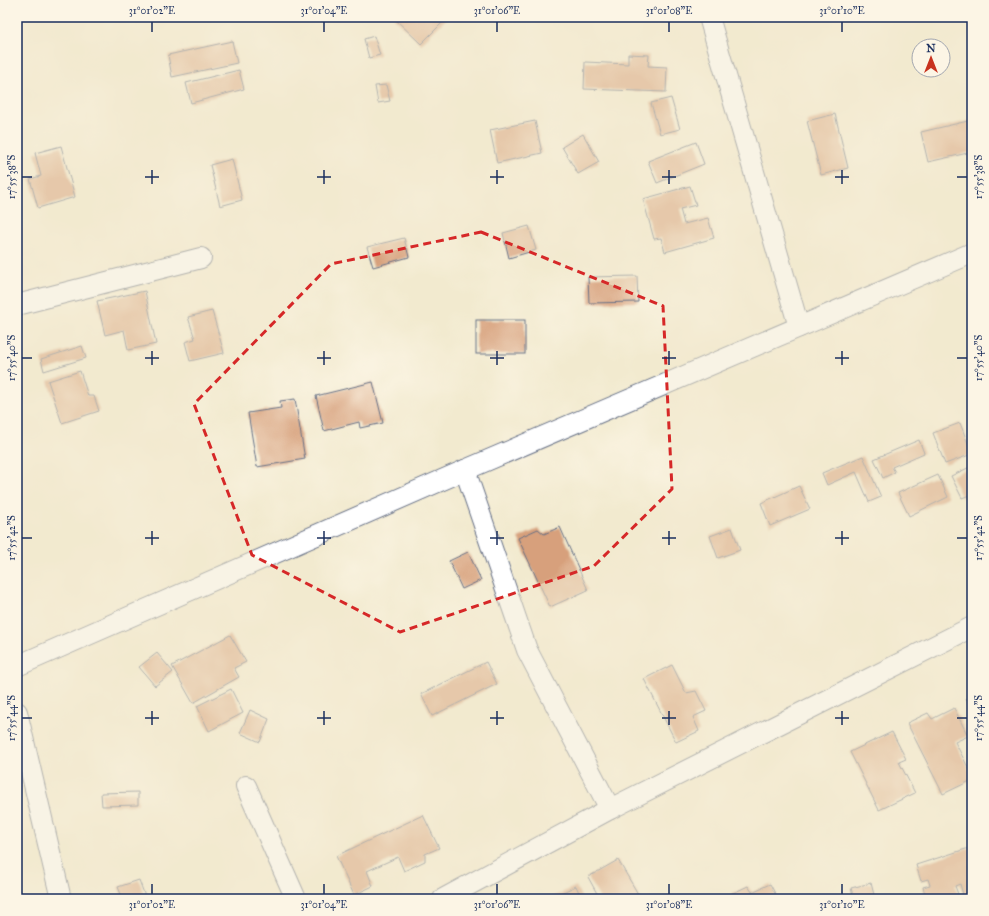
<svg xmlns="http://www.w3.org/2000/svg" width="989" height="916" font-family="'IM FELL Great Primer',serif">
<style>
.building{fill:#d7a07c}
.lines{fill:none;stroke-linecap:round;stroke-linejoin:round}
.minor-casing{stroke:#667086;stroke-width:22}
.minor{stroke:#fff;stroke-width:20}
.marked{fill:none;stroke:#d62828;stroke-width:3;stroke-dasharray:8 5;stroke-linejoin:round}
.ticks{fill:none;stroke:#1b2f5e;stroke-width:1.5}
.neatline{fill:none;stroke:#1b2f5e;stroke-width:1.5}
.ticks-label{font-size:10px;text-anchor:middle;fill:#1b2f5e}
</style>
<rect width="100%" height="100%" fill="#fcf5e5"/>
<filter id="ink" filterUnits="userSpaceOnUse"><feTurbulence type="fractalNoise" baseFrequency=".025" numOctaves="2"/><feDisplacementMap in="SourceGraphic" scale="8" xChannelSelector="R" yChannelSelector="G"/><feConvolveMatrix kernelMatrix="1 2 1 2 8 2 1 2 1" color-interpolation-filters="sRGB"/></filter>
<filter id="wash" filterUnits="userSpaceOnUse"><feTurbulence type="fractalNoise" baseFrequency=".012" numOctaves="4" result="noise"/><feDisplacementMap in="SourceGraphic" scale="16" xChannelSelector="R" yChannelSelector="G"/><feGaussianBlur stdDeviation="0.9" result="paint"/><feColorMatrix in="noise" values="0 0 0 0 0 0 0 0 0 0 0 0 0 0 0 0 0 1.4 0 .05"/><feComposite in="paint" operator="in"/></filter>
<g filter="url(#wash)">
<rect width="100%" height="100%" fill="#f2eacf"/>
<g id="blocks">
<!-- building -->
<g class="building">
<polygon points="393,17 448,17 421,44"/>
<polygon points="374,36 380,55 369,58 364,39"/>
<polygon points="232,41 237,63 172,77 168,55"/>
<polygon points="628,54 649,55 648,66 667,67 666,92 584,89 585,62 628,64"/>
<polygon points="239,70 244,89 191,103 186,83"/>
<polygon points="386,85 390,101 378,103 375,86"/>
<polygon points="671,98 680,129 660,134 651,103"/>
<polygon points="835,114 848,168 821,175 807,121"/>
<polygon points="972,120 972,152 928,162 921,132"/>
<polygon points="535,121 542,153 497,163 490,130"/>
<polygon points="583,134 599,162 578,174 562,147"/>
<polygon points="696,142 704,164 657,183 648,161"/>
<polygon points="61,146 75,197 38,208 30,179 41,176 35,153"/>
<polygon points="232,159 242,200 220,206 210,165"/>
<polygon points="690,186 696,205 680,209 684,224 708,218 714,238 665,252 661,238 654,239 643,199"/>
<polygon points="529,226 536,250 509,258 503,233"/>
<polygon points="404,238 409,257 373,267 367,247"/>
<polygon points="637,276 638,302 589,303 588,277"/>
<polygon points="145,291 156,344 128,350 124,330 105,335 97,301"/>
<polygon points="212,311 224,353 190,361 185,342 195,339 188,317"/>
<rect x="476" y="320" width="49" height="34"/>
<polygon points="82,346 86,358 44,371 41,359"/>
<polygon points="80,371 88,396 94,396 99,411 62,423 48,381"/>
<polygon points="373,382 383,423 360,428 359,422 324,431 316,396"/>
<polygon points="295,399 305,459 257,467 248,413 281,408 280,401"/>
<polygon points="960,423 972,454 945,464 933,433"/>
<polygon points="919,440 924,453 892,467 895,472 883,478 874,459"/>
<polygon points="863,456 881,497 869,502 856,472 827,485 822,473"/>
<polygon points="972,466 972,494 962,498 951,476"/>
<polygon points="938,475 948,497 909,516 898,493"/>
<polygon points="799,486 810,509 770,526 761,503"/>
<polygon points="560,527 588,590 550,607 518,538 538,529 544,534"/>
<polygon points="732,528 740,550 718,558 710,536"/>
<polygon points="468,552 481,580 462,589 449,561"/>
<polygon points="230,635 246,662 234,668 239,677 193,703 172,666"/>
<polygon points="157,653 173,672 155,686 139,667"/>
<polygon points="486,662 497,684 432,716 421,694"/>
<polygon points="672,665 686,693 696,691 706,711 693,717 699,731 676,742 644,679"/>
<polygon points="231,689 243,713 209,731 197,706"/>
<polygon points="972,696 972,710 966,699"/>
<polygon points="954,708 968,736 955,742 972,775 972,780 943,794 907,723 928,713 932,719"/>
<polygon points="250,710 269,719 260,742 240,733"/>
<polygon points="892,732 906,759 899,762 915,793 879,810 850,752"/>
<polygon points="138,792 138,805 102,806 101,793"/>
<polygon points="423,815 439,848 425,854 425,861 404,871 398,857 367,871 373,886 354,895 336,856"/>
<polygon points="972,847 972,896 964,898 960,884 955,886 958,894 943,899 926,899 923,887 930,885 928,879 921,881 916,865"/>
<polygon points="618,860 641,899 600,899 588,877"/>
<polygon points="139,880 146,899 123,899 118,887"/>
<polygon points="871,883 875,899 854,899 851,888"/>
<polygon points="770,884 778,899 733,899 731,894 748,886 752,892"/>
<polygon points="576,886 582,899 548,899"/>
</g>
</g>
</g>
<g filter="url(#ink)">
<use href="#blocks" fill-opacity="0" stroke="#667086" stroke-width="1"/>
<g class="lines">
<defs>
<g id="minor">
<polyline points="709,17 799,327"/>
<polyline points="17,305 201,258"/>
<polyline points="465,470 527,650 610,809"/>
<polyline points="17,666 465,470 972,253"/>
<polyline points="17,712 61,899"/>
<polyline points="246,786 296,899"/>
<polyline points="443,899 610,809 972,627"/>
</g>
</defs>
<!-- minor casing -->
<use href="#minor" class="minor-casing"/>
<!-- minor -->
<use href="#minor" class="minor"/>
</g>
</g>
<!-- marked area -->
<path d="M0 0H989V916H0ZM481,232L663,306L672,489L594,566L400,632L252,555L194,404L331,264Z" fill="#f2eacf" fill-opacity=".55" fill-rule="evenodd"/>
<path class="marked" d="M481,232L663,306L672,489L594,566L400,632L252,555L194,404L331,264Z"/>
<!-- ticks -->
<path class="ticks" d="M152,22V32M324,22V32M497,22V32M669,22V32M842,22V32M152,170V184M324,170V184M497,170V184M669,170V184M842,170V184M22,177H32M145,177H159M317,177H331M490,177H504M662,177H676M835,177H849M957,177H967M152,351V365M324,351V365M497,351V365M669,351V365M842,351V365M22,358H32M145,358H159M317,358H331M490,358H504M662,358H676M835,358H849M957,358H967M152,531V545M324,531V545M497,531V545M669,531V545M842,531V545M22,538H32M145,538H159M317,538H331M490,538H504M662,538H676M835,538H849M957,538H967M152,711V725M324,711V725M497,711V725M669,711V725M842,711V725M22,718H32M145,718H159M317,718H331M490,718H504M662,718H676M835,718H849M957,718H967M152,884V894M324,884V894M497,884V894M669,884V894M842,884V894"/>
<!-- margin -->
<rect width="989" height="916" fill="none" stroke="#fcf5e5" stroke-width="44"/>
<!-- north arrow -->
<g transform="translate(931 58)"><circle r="19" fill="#fcf5e5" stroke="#a2a6af"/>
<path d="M0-3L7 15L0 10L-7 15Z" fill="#c8321e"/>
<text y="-6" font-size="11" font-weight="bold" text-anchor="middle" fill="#1b2f5e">N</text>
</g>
<rect x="22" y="22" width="945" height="872" class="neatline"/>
<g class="ticks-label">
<text x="152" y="14">31°01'02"E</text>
<text x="324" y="14">31°01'04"E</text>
<text x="497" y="14">31°01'06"E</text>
<text x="669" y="14">31°01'08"E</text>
<text x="842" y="14">31°01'10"E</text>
<text transform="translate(11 177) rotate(-90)" y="4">17°55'38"S</text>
<text transform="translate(978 177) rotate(-90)" y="4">17°55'38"S</text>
<text transform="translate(11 358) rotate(-90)" y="4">17°55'40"S</text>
<text transform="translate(978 358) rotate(-90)" y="4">17°55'40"S</text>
<text transform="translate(11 538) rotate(-90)" y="4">17°55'42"S</text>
<text transform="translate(978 538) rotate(-90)" y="4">17°55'42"S</text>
<text transform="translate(11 718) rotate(-90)" y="4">17°55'44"S</text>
<text transform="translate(978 718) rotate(-90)" y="4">17°55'44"S</text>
<text x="152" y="908">31°01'02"E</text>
<text x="324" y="908">31°01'04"E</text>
<text x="497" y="908">31°01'06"E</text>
<text x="669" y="908">31°01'08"E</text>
<text x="842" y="908">31°01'10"E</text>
</g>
</svg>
